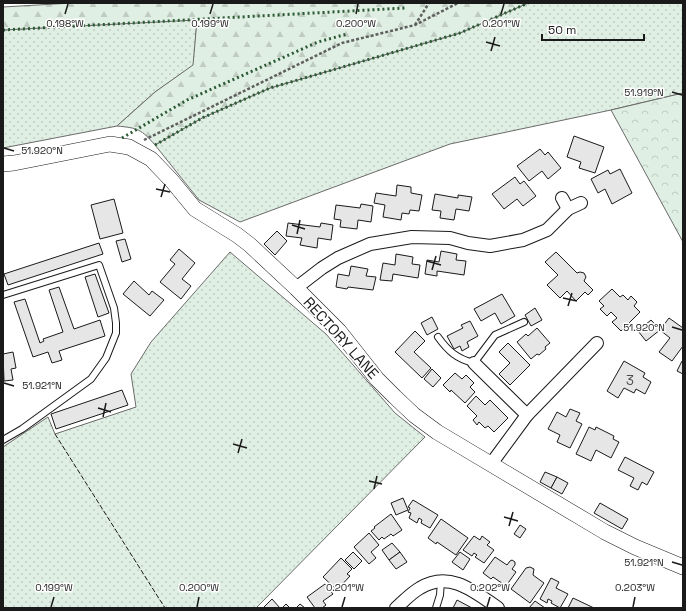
<svg xmlns="http://www.w3.org/2000/svg" width="686" height="611" font-family="'Space Grotesk',sans-serif">
<style>
.grass{fill:url(#grass-dots);stroke:#6a6a6a}
.forest{fill:url(#forest-firs);stroke:#6a6a6a}
.park{fill:url(#park-crowns);stroke:#6a6a6a}
.building{fill:#e6e6e6;stroke:#1a1a1a}
.lines{fill:none;stroke-linecap:round;stroke-linejoin:round}
.service-casing{stroke:#1a1a1a;stroke-width:8}
.minor-casing{stroke:#1a1a1a;stroke-width:14}
.tertiary-casing{stroke:#1a1a1a;stroke-width:16}
.path{stroke:#5f5f5f;stroke-width:2.5;stroke-dasharray:3 2;stroke-linecap:butt}
.service{stroke:#fff;stroke-width:6}
.minor{stroke:#fff;stroke-width:12}
.tertiary{stroke:#fff;stroke-width:15}
.hedge{stroke:#2b5a34;stroke-width:3;stroke-dasharray:2 3;stroke-linecap:butt}
.fence{stroke:#1a1a1a;stroke-width:1;stroke-dasharray:5 2;stroke-linecap:butt}
.ticks{fill:none;stroke:#1a1a1a;stroke-width:1.5}
.labels{text-anchor:middle;stroke-width:3;stroke-linejoin:round;paint-order:stroke}
.number-label{font-size:13px;fill:#4d4d4d}
.street-label{font-size:15px;fill:#1a1a1a;stroke:#fff}
.ticks-label{font-size:10px;text-anchor:middle;fill:#1a1a1a;stroke:#fff;stroke-width:3;stroke-linejoin:round;paint-order:stroke}
</style>
<defs>
<pattern id="grass-dots" width="8" height="8" patternUnits="userSpaceOnUse"><rect width="8" height="8" fill="#e0efe3"/><path d="M2 2h.1M6 6h.1" fill="none" stroke="#c0ccc2" stroke-width="1.8" stroke-linecap="round"/></pattern>
<pattern id="forest-firs" width="22" height="20" patternUnits="userSpaceOnUse"><rect width="22" height="20" fill="#e0efe3"/><path d="M5 1l3.5 6h-7zM16 11l3.5 6h-7z" fill="#c0ccc2"/></pattern>
<pattern id="park-crowns" width="20" height="18" patternUnits="userSpaceOnUse"><rect width="20" height="18" fill="#e0efe3"/><path d="M2 6a3 3 0 1 1 6 0M12 15a3 3 0 1 1 6 0" fill="none" stroke="#c0ccc2"/></pattern>
</defs>
<rect width="100%" height="100%" fill="#fff"/>
<!-- grass -->
<g class="grass">
<polygon points="528,3 683,3 683,93 611,110 450,144 240,222 199,200 155,145 202,118 270,88 460,33"/>
<polygon points="197,19 194,65 155,92 117,126 3,148 3,30"/>
<polygon points="230,252 326,334 395,413 425,437 256,608 3,608 3,447 48,417 55,434 136,407 131,374 151,342"/>
</g>
<!-- forest -->
<path class="forest" d="M72,3H528L460,33L270,88L202,118L155,145C141,129 138,128 117,126L155,92L193,65L197,20L3,30V7Z"/>
<!-- park -->
<polygon class="park" points="683,93 683,242 611,110"/>
<!-- building -->
<g class="building">
<polygon points="574,136 604,147 595,173 579,168 581,162 567,157"/>
<polygon points="540,149 545,155 548,152 561,168 548,179 542,171 529,181 517,166"/>
<polygon points="620,169 632,193 612,204 605,189 598,193 591,179 608,170 610,174"/>
<polygon points="515,177 520,184 524,181 536,196 523,206 517,199 504,209 492,194"/>
<polygon points="397,185 411,187 411,193 422,195 419,211 410,210 409,214 402,213 401,220 383,217 385,205 374,203 376,193 396,196"/>
<polygon points="435,194 458,198 458,195 472,197 469,211 456,209 454,220 440,218 441,211 432,210"/>
<polygon points="114,199 123,233 100,239 91,205"/>
<polygon points="361,204 373,206 371,222 358,220 357,229 340,227 341,220 334,219 336,205 360,208"/>
<polygon points="288,223 320,227 321,223 333,225 331,240 318,238 317,248 300,245 302,238 286,236"/>
<polygon points="277,231 287,241 275,255 264,244"/>
<polygon points="125,239 131,259 122,262 116,241"/>
<polygon points="99,243 103,254 8,285 4,274"/>
<polygon points="179,249 195,263 182,279 191,286 181,299 160,282 175,264 170,260"/>
<polygon points="441,251 457,254 456,260 466,261 464,275 437,271 437,276 425,274 427,260 439,262"/>
<polygon points="556,252 577,273 580,272 584,273 586,277 584,281 593,290 588,295 585,292 576,301 567,291 560,298 547,285 558,275 545,262"/>
<polygon points="396,254 413,257 412,264 420,265 418,278 393,274 392,281 380,280 383,263 395,265"/>
<polygon points="351,266 368,269 366,276 376,277 373,290 348,287 347,289 336,287 338,274 349,276"/>
<polygon points="95,274 109,313 98,317 85,277"/>
<polygon points="134,281 149,295 152,291 164,300 150,316 123,294"/>
<polygon points="59,287 74,329 100,320 105,336 59,351 62,360 52,363 48,352 33,357 14,302 25,299 40,343 44,341 43,339 63,332 49,290"/>
<polygon points="612,289 620,297 623,295 628,300 631,296 637,302 634,306 640,312 621,331 612,322 617,318 611,312 607,316 600,309 604,306 599,301"/>
<polygon points="502,294 515,316 501,324 495,313 481,321 474,309"/>
<polygon points="535,308 542,320 531,326 525,315"/>
<polygon points="432,317 438,329 427,335 421,323"/>
<polygon points="669,318 683,328 683,346 672,361 659,352 670,338 660,330"/>
<polygon points="651,320 660,330 646,341 638,331"/>
<polygon points="470,321 478,336 467,342 469,347 462,351 460,346 454,349 447,336 463,328 461,325"/>
<polygon points="537,328 550,343 545,347 546,349 539,355 537,354 531,359 517,342 526,334 528,336"/>
<polygon points="415,331 425,341 414,352 431,368 422,378 395,352"/>
<polygon points="508,343 530,365 510,385 499,374 510,363 499,352"/>
<polygon points="13,352 16,368 11,369 13,380 4,381 3,354"/>
<polygon points="624,361 645,373 643,377 651,382 645,394 636,389 634,393 624,388 618,398 607,391"/>
<polygon points="682,361 683,362 683,374 677,371"/>
<polygon points="432,369 441,378 433,387 424,379"/>
<polygon points="455,373 462,379 466,375 474,383 470,387 475,392 465,403 451,390 450,392 443,385"/>
<polygon points="122,390 128,405 56,429 51,414"/>
<polygon points="476,396 485,405 490,400 508,418 494,432 488,426 485,428 479,422 477,425 473,420 477,416 467,406"/>
<polygon points="570,409 580,413 576,421 582,424 570,448 557,442 560,435 548,429 557,412 566,417"/>
<polygon points="589,427 595,430 596,427 614,436 613,439 619,442 611,458 596,450 591,461 576,454"/>
<polygon points="625,457 654,472 647,485 642,482 638,490 630,486 634,478 618,470"/>
<polygon points="545,472 557,477 551,488 540,482"/>
<polygon points="557,477 568,483 562,494 551,488"/>
<polygon points="403,498 408,510 396,515 391,503"/>
<polygon points="413,500 438,515 430,528 421,523 422,520 419,518 417,523 409,518 411,513 408,512 410,508 408,507"/>
<polygon points="600,503 628,519 622,529 594,513"/>
<polygon points="391,514 402,530 393,536 391,534 384,539 382,537 379,540 371,531 375,528 374,527"/>
<polygon points="441,519 468,538 456,555 437,542 436,544 428,538"/>
<polygon points="520,525 526,529 520,538 514,534"/>
<polygon points="369,533 379,545 371,552 376,558 369,564 354,547"/>
<polygon points="474,536 480,540 482,536 490,542 487,545 494,550 484,563 475,557 477,555 474,553 472,556 463,550"/>
<polygon points="392,543 400,552 389,560 382,550"/>
<polygon points="353,552 362,561 354,569 345,560"/>
<polygon points="400,552 407,562 396,569 389,560"/>
<polygon points="460,552 470,559 463,570 452,562"/>
<polygon points="495,557 507,565 510,561 512,560 515,562 515,565 512,569 516,572 506,586 493,577 491,579 483,573"/>
<polygon points="341,558 352,569 347,574 350,576 337,590 323,577"/>
<polygon points="530,567 534,569 533,575 544,583 530,603 511,589 526,568"/>
<polygon points="551,578 559,582 556,588 568,594 560,608 551,603 552,601 548,599 547,603 540,599"/>
<polygon points="325,584 333,594 323,601 326,605 322,608 315,608 307,597"/>
<polygon points="573,598 594,608 568,608"/>
<polygon points="272,599 280,608 263,608"/>
<polygon points="457,600 472,608 453,608"/>
<polygon points="535,601 545,608 529,608"/>
<polygon points="286,604 290,608 282,608"/>
<polygon points="300,604 305,608 296,608"/>
</g>
<g class="lines">
<defs>
<g id="service">
<polyline points="3,295 99,265 114,308 116,323 116,333 106,358 91,379 22,429 3,440"/>
<path d="M438,337C448,351 457,359 474,363L495,335L524,322"/>
<polyline points="436,608 440,595 441,581"/>
</g>
<g id="minor">
<polyline points="562,198 568,209"/>
<polyline points="296,288 322,268 338,258 370,244 412,237 450,238 468,243 490,246 523,240 547,230 568,209 581,203"/>
<polyline points="474,363 527,415"/>
<polyline points="491,464 527,415 597,343"/>
<path d="M396,608C404,601 411,593 420,588C449,570 474,591 498,608"/>
</g>
<polyline id="tertiary" points="3,164 14,163 110,144 129,147 151,159 172,181 195,209 237,235 250,245 296,288 339,331 377,379 395,397 414,415 437,432 605,532 635,547 683,567"/>
</defs>
<!-- service casing -->
<use href="#service" class="service-casing"/>
<!-- minor casing -->
<use href="#minor" class="minor-casing"/>
<!-- tertiary casing -->
<use href="#tertiary" class="tertiary-casing"/>
<!-- path -->
<g class="path">
<polyline points="415,25 429,3"/>
<polyline points="144,140 342,43 415,25 458,3"/>
</g>
<!-- service -->
<use href="#service" class="service"/>
<!-- minor -->
<use href="#minor" class="minor"/>
<!-- tertiary -->
<use href="#tertiary" class="tertiary"/>
<!-- hedge -->
<g class="hedge">
<polyline points="3,30 405,8"/>
<polyline points="122,138 187,100 318,42 347,34"/>
<polyline points="155,145 202,118 270,88 460,33 528,3"/>
</g>
<!-- fence -->
<polyline class="fence" points="55,434 165,608"/>
</g>
<!-- ticks -->
<path class="ticks" d="M65,14L68,4M210,14L213,4M356,14L358,4M501,14L504,4M486,42L500,46M491,51L495,37M672,92L682,95M4,148L14,151M156,189L170,192M161,197L165,184M292,225L305,229M297,234L300,220M427,261L441,265M432,270L436,256M563,298L577,301M568,306L572,293M672,327L682,330M4,383L14,386M98,408L111,412M103,417L106,403M233,444L247,448M238,453L242,439M369,481L382,484M374,489L377,476M504,517L518,521M509,526L513,512M672,562L682,565M51,607L54,597M197,607L199,597M342,607L345,597M487,607L490,597M633,607L635,597"/>
<g class="labels">
<!-- number labels -->
<g class="number-label">
<text x="630" y="385">3</text>
</g>
<!-- street labels -->
<g class="street-label">
<text transform="translate(341 338) rotate(48)" y="5">RECTORY LANE</text>
</g>
</g>
<g class="ticks-label">
<text x="65" y="27">0.198°W</text>
<text x="210" y="27">0.199°W</text>
<text x="356" y="27">0.200°W</text>
<text x="501" y="27">0.201°W</text>
<text x="644" y="96">51.919°N</text>
<text x="42" y="154">51.920°N</text>
<text x="644" y="331">51.920°N</text>
<text x="42" y="389">51.921°N</text>
<text x="644" y="566">51.921°N</text>
<text x="54" y="591">0.199°W</text>
<text x="199" y="591">0.200°W</text>
<text x="345" y="591">0.201°W</text>
<text x="490" y="591">0.202°W</text>
<text x="635" y="591">0.203°W</text>
</g>
<!-- border -->
<rect width="686" height="611" fill="none" stroke="#1a1a1a" stroke-width="8"/>
<!-- scale -->
<path d="M542 34v6h102v-6" fill="none" stroke="#1a1a1a" stroke-width="2"/>
<text x="548" y="34" font-size="12" fill="#1a1a1a" stroke="#ffffff" stroke-width="3" paint-order="stroke">50 m</text>
</svg>
